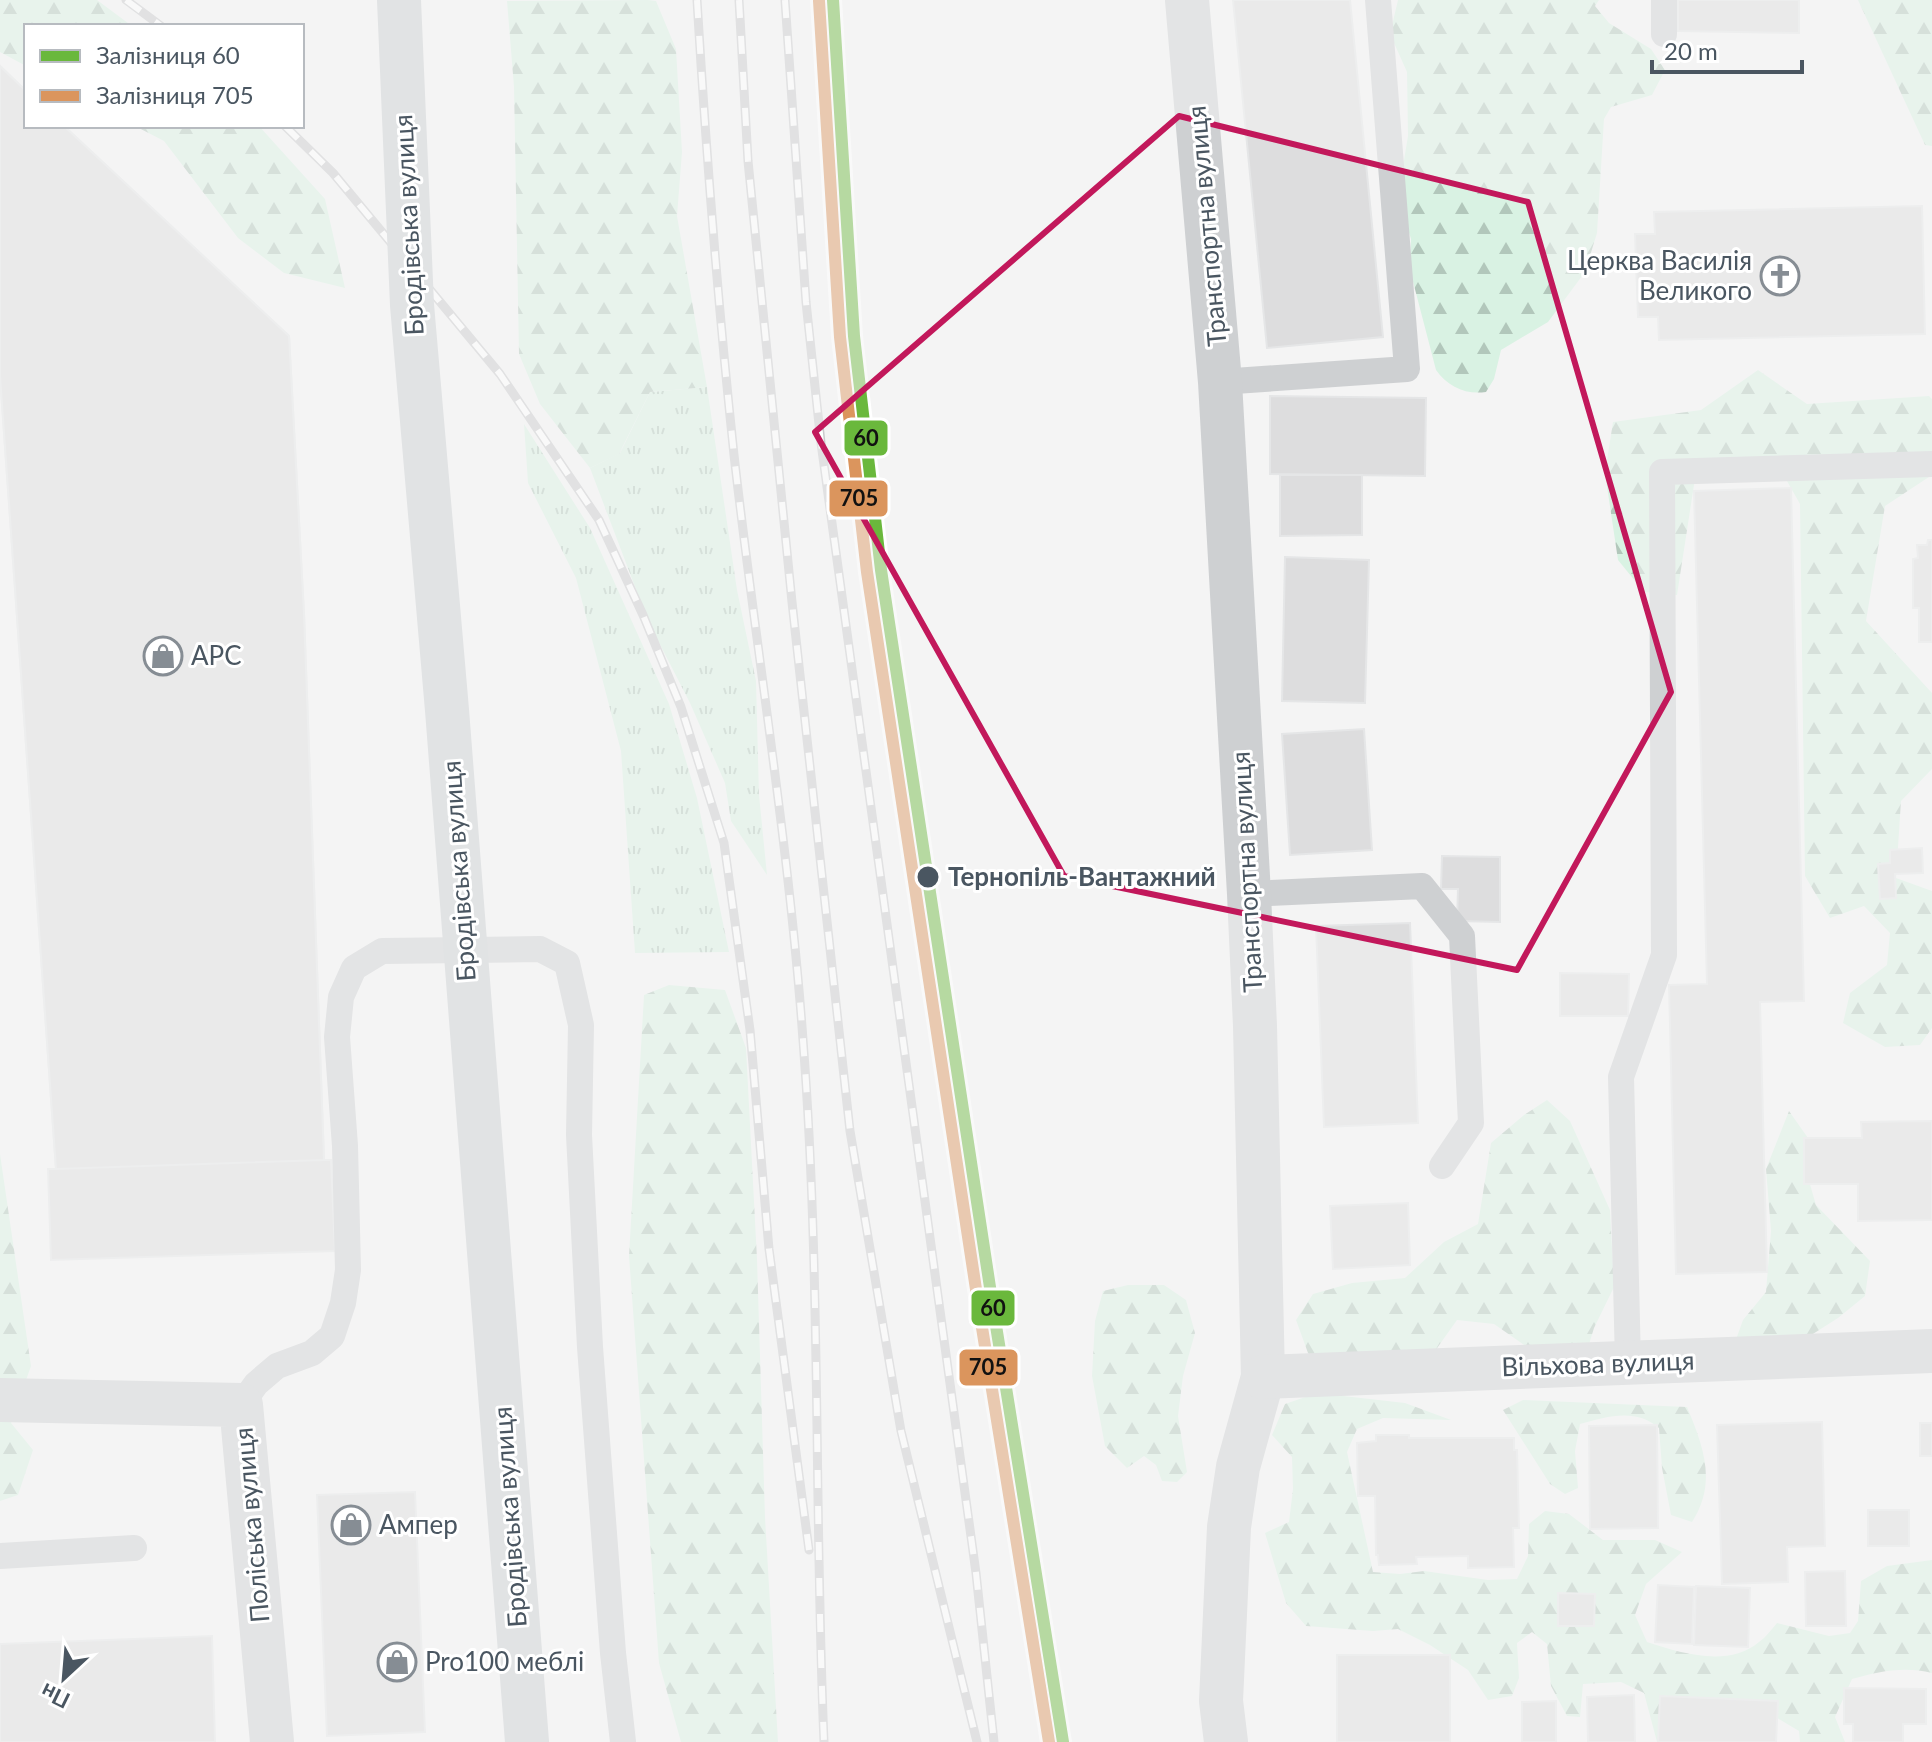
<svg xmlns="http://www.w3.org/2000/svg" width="1932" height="1742" font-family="Lato,sans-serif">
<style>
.grass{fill:url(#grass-tufts)}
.forest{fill:url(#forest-firs)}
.building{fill:#ddddde;stroke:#e5e6e7;stroke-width:2}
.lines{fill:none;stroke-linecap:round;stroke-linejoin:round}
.service{stroke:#ced0d2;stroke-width:26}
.minor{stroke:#ced0d2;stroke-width:44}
.rail-casing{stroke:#c9cacc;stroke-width:9}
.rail{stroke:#fff;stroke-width:6;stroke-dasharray:18;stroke-linecap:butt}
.primary-bridge{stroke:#caced1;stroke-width:44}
.rail-1-casing{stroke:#fff;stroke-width:18}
.rail-2-casing{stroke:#fff;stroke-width:18}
.rail-1{stroke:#6ab83c;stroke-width:12}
.rail-2{stroke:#db955d;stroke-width:12}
.marked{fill:none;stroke:#c2185b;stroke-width:6;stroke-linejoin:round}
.stop-dot{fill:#4a5661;stroke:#fff;stroke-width:3}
.labels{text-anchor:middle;stroke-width:6;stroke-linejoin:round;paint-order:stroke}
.street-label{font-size:26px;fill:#4a5661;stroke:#fff}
.poi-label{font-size:26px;fill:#4a5661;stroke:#fff;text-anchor:start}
.stop-label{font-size:26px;font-weight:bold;fill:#4a5661;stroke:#fff;text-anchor:start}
.line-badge{stroke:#fff;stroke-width:3}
.pale-badge-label{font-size:22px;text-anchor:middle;font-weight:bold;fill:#111}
</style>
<defs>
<pattern id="grass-tufts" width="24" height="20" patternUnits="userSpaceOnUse" patternTransform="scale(2)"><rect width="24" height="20" fill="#d9f2e3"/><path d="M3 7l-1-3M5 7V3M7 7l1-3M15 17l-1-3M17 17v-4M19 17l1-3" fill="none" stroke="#b2c7bb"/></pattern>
<pattern id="forest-firs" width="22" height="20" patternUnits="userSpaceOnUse" patternTransform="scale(2)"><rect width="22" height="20" fill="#d9f2e3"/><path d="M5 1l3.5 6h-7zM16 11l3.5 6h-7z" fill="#b2c7bb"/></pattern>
</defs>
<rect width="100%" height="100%" fill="#f4f4f4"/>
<!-- grass -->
<g class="grass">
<polygon points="707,387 737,590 756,681 759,795 767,875 731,821 725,783 690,703 648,621 590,468 620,453 650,392"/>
<polygon points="524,424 590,528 669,704 697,798 729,952 635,953 621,751 576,578 528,483"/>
</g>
<!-- forest -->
<g class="forest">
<polygon points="0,0 97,0 132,26 26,26 26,66 0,52"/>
<polygon points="648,0 656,1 676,49 682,152 677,216 707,387 650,392 619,454 590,468 540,404 519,354 514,87 507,1"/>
<path d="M1398,0H1599L1595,6L1609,23L1651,49L1665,70L1652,95L1611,107L1604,119L1597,233L1585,272L1548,322L1501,350L1494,379L1486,392C1466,395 1448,387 1436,370L1410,270L1411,239L1398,196L1408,136L1407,72L1390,34Z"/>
<polygon points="1858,0 1932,0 1932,146 1925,145"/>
<polygon points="135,126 259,126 325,199 345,288 284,273 238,238 164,141"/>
<polygon points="1758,370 1807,404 1929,396 1932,399 1932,475 1885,506 1866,621 1932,693 1932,769 1901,801 1896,878 1932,891 1932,1028 1920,1045 1885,1047 1843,1023 1850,993 1887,965 1890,933 1864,906 1830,918 1805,876 1800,504 1783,474 1696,472 1677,595 1644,592 1618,560 1605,473 1613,422 1701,410"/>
<polygon points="669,985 725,990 746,1048 757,1259 765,1517 778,1742 681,1742 659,1663 629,1256 644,995"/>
<polygon points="1547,1100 1570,1121 1610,1210 1614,1287 1594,1328 1586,1354 1530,1349 1494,1324 1457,1320 1435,1351 1333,1381 1308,1353 1296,1320 1313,1294 1352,1283 1405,1278 1444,1242 1478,1224 1491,1143 1524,1115"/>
<polygon points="1789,1111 1808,1138 1807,1174 1816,1205 1870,1261 1865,1296 1838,1318 1805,1339 1734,1345 1743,1320 1766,1292 1771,1231 1766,1169"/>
<polygon points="0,1154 31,1366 11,1423 33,1450 18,1495 0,1501"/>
<polygon points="1128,1285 1164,1285 1186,1300 1195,1333 1183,1376 1178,1416 1187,1472 1177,1482 1162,1481 1156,1465 1144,1456 1127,1468 1105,1446 1092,1376 1095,1321 1103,1291"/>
<path d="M1317,1393L1405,1403L1451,1420L1383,1418L1357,1429L1347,1452L1373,1572L1400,1574L1424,1571L1488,1580L1517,1579L1528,1556L1529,1524L1545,1511L1569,1514L1603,1540H1655L1682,1552L1646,1584L1635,1615L1647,1642C1681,1653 1728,1668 1759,1642C1766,1637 1771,1630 1777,1623L1829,1636L1850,1633L1858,1621L1861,1581L1887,1566L1932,1560V1673C1905,1666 1879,1671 1852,1679L1835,1717L1845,1742H1800L1799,1731L1774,1716L1683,1742H1657L1644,1693L1621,1682L1583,1684L1580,1717L1567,1716L1551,1686L1547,1644L1532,1632L1517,1643L1519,1678L1512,1696L1488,1700L1468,1670L1430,1645L1398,1629L1373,1631L1306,1626L1286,1603L1265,1533L1289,1522L1293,1489L1292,1457L1272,1435L1285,1404Z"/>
<path d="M1523,1400L1687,1407C1704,1448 1717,1483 1692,1522L1671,1515L1662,1468L1659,1428C1636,1408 1608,1416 1580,1424L1575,1451L1578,1488L1565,1494L1550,1484L1503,1410Z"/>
</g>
<!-- building -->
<g class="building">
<polygon points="1233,0 1350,0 1383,337 1267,348"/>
<polygon points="1678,0 1799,0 1799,33 1678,31"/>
<polygon points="0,66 26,91 26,126 64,126 289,336 304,614 324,1160 331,1160 335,1251 51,1260 48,1169 56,1169 0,376"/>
<polygon points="0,66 26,91 26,126 64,126 289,336 304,614 324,1160 56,1169 0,376"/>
<polygon points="1922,206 1925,334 1659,340 1658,317 1638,317 1635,234 1655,234 1654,212"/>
<polygon points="1270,396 1426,398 1425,476 1270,474"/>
<polygon points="1280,475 1362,475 1362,535 1280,536"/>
<polygon points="1791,488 1804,1001 1760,1002 1767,1272 1676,1274 1669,985 1707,984 1694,491"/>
<polygon points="1928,540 1932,540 1932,642 1919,642 1919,608 1913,608 1913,559 1918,558 1917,545 1927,545"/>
<polygon points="1285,557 1369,560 1365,703 1282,701"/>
<polygon points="1364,729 1372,850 1290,855 1282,734"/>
<polygon points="1922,848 1923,873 1895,874 1896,898 1880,899 1878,864 1890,863 1890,850"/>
<polygon points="1442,856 1500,857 1500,922 1457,921 1458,889 1441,889"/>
<polygon points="1410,923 1418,1123 1324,1127 1316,926"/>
<polygon points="1560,973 1629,974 1628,1016 1560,1016"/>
<polygon points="1932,1121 1932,1220 1858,1221 1858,1184 1804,1184 1804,1138 1862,1138 1861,1122"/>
<polygon points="1408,1203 1410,1265 1333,1269 1330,1206"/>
<polygon points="1822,1422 1825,1546 1787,1547 1788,1582 1722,1584 1717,1425"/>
<rect x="1920" y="1423" width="12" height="33"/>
<polygon points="1657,1425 1658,1528 1590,1529 1589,1426"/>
<polygon points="1376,1435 1409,1435 1409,1438 1514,1438 1514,1450 1517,1450 1519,1528 1513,1528 1514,1567 1468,1568 1468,1556 1416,1557 1417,1564 1379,1565 1378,1555 1376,1555 1375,1496 1358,1496 1357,1443 1376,1441"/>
<polygon points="415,1492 425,1732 327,1736 317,1495"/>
<rect x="1868" y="1510" width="41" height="36"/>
<polygon points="1845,1571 1846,1626 1806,1626 1805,1572"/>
<polygon points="1658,1585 1694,1587 1692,1644 1655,1642"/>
<polygon points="1696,1586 1750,1588 1748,1647 1694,1645"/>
<polygon points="1558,1593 1595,1594 1594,1626 1558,1626"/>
<polygon points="212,1636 215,1742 0,1742 0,1644"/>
<rect x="1337" y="1655" width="113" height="87"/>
<polygon points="1844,1688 1926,1689 1926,1724 1903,1724 1903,1742 1853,1742 1853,1724 1844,1724"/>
<polygon points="1634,1695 1635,1742 1588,1742 1587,1697"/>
<polygon points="1660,1696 1778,1701 1776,1742 1658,1742"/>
<polygon points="1556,1701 1556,1742 1522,1742 1522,1702"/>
</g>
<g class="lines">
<!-- service -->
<g class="service">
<polyline points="1664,0 1664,34"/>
<polyline points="1220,382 1407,369 1378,0"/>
<polyline points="1249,894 1422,886 1462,936 1471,1123 1442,1166"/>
<polyline points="1628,1363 1621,1077 1664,955 1662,472 1932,464"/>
<polyline points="241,1405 256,1384 277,1366 312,1353 332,1336 343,1303 348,1270 345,1146 337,1037 341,997 354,968 382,951 540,949 567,963 581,1025 579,1135 590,1347 613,1653 623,1742"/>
<polyline points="0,1556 134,1548"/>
</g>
<!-- minor -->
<g class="minor">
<polyline points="1187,0 1220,382 1249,894 1255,1026 1263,1377 1238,1467 1229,1527 1221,1701 1226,1742"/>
<polyline points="1263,1377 1932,1351"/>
<polyline points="0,1400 241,1405 272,1742"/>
</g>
<defs>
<g id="rail">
<polyline points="126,0 161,26"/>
<path d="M697,0C706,152 718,304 734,455C756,650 789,844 803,1040C821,1273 814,1508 824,1742"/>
<polyline points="739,0 748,161 792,602 850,1131 901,1431 977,1742"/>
<polyline points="785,0 806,302 821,443 976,1573 994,1742"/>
<polyline points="285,126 333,173 500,374 599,520 643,615 681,707 724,843 750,1030 769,1249 809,1550"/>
</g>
</defs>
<!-- rail casing -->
<use href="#rail" class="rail-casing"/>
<!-- rail -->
<use href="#rail" class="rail"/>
<!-- primary-bridge -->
<polyline class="primary-bridge" points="399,0 412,305 447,710 527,1742"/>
<defs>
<polyline id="rail-1" points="833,0 854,336 881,570 993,1307 1063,1742"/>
<polyline id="rail-2" points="819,1 840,337 867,572 979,1309 1049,1742"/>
</defs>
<!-- rail-1 casing -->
<use href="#rail-1" class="rail-1-casing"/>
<!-- rail-2 casing -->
<use href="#rail-2" class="rail-2-casing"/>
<!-- rail-1 -->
<use href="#rail-1" class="rail-1"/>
<!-- rail-2 -->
<use href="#rail-2" class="rail-2"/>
</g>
<!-- marked area -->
<path d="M0 0H1932V1742H0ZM1179,116L1528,202L1671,692L1517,970L1064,876L815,432Z" fill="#f4f4f4" fill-opacity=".55" fill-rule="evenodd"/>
<path class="marked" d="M1179,116L1528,202L1671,692L1517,970L1064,876L815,432Z"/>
<!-- icons -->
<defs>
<symbol id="church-ring" viewBox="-11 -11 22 22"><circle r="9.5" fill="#fff" stroke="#868d94" stroke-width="1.5"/><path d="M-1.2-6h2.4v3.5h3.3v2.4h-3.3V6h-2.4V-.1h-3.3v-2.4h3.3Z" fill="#868d94"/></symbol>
<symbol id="shop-ring" viewBox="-11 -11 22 22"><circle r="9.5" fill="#fff" stroke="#868d94" stroke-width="1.5"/><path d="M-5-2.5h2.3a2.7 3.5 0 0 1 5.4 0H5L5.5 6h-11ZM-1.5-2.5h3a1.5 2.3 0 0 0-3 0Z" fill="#868d94"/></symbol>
</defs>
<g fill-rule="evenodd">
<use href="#church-ring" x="1758" y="254" width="44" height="44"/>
<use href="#shop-ring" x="141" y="634" width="44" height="44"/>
<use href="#shop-ring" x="329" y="1503" width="44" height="44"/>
<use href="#shop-ring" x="375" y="1640" width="44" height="44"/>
</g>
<!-- markers -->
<circle class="stop-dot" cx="928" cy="877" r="12"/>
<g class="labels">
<!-- street labels -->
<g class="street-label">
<text transform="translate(409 225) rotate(-93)" y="9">Бродівська вулиця</text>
<text transform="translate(1207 226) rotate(-95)" y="9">Транспортна вулиця</text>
<text transform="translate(459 871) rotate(-94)" y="9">Бродівська вулиця</text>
<text transform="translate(1247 872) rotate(-93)" y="9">Транспортна вулиця</text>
<text transform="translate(1598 1364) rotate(-2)" y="9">Вільхова вулиця</text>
<text transform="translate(510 1517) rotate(-94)" y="9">Бродівська вулиця</text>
<text transform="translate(252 1525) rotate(-95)" y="9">Поліська вулиця</text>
</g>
<!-- poi labels -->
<g class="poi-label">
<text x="1752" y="270" text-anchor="end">Церква Василія<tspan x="1752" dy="30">Великого</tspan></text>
<text x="191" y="665">АРС</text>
<text x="379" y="1534">Ампер</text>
<text x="425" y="1671">Pro100 меблі</text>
</g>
<!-- stop labels -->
<g class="stop-label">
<text x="948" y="886">Тернопіль-Вантажний</text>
</g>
</g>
<g class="line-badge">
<rect x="843" y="419" width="46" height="38" rx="8" fill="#6ab83c"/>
<rect x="828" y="479" width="61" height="39" rx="8" fill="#db955d"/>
<rect x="970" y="1289" width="46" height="38" rx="8" fill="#6ab83c"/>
<rect x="958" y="1348" width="61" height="39" rx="8" fill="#db955d"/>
</g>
<g class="pale-badge-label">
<text x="866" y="446">60</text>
<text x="859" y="506">705</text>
<text x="993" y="1316">60</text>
<text x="988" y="1375">705</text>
</g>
<!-- legend -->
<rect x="24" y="24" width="280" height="104" fill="#ffffff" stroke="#b7bbc0" stroke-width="2"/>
<rect x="40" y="50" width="40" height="12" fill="#6ab83c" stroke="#b7bbc0" stroke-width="2"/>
<text x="96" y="64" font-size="24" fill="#4a5661">Залізниця 60</text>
<rect x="40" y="90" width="40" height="12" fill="#db955d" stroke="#b7bbc0" stroke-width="2"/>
<text x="96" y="104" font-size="24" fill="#4a5661">Залізниця 705</text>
<!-- north arrow -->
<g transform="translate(64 1678) rotate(206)" stroke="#ffffff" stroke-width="6" paint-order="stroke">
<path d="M0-6L14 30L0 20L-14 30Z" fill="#4a5661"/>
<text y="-12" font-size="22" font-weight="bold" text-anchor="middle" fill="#4a5661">Пн</text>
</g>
<!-- scale -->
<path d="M1652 60v12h150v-12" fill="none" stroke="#4a5661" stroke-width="4"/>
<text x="1664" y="60" font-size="24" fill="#4a5661" stroke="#ffffff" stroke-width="6" paint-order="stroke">20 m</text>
</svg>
